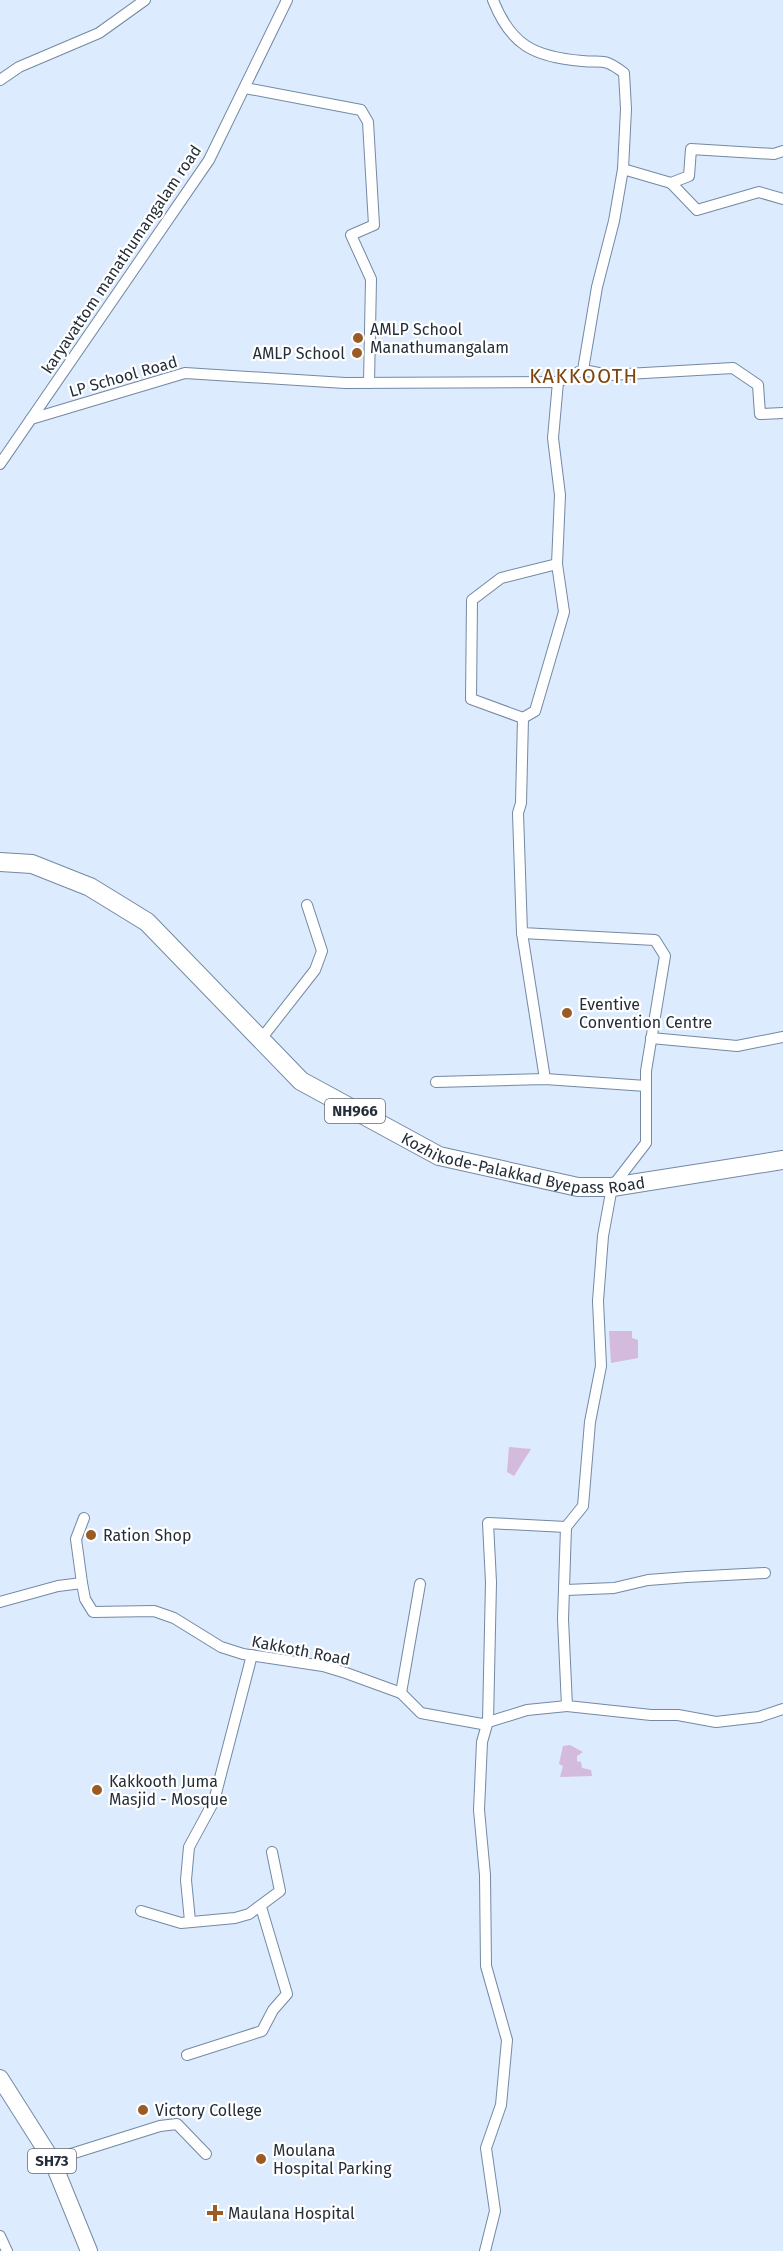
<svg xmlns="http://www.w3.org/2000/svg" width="783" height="2251" font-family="'Fira Sans',sans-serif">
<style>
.green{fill:#d4badc}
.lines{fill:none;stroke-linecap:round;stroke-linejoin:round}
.street-casing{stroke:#7389a4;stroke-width:12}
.primary-casing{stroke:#7389a4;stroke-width:18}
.highway-casing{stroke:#7389a4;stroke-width:20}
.street{stroke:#fff;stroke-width:10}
.primary{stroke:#fff;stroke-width:16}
.highway{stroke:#fff;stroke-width:18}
.poi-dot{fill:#9b5b25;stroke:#fff;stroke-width:2}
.labels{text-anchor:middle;stroke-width:4.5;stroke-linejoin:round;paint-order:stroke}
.shield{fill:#fff;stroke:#666d74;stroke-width:1.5}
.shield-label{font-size:15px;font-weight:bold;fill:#242e39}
.street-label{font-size:16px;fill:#242e39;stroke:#fff}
.poi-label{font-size:16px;fill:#242e39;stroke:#fff;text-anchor:start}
.quarter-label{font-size:20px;letter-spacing:1.5px;fill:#7e4511;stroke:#fff}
</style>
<rect width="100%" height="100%" fill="#dcebfd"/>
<!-- green -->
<g class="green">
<polygon points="609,1331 632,1331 632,1338 638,1340 638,1358 611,1363"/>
<polygon points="509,1447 531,1449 514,1476 507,1472"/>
<polygon points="570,1745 583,1752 577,1756 577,1761 581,1762 582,1768 591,1770 592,1776 560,1777 563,1766 559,1764 563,1746"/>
</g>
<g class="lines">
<defs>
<g id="street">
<path d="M493,0C511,46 535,57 582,61C605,63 604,58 624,73L626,109L623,169"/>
<polyline points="0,80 19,67 99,33 145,0"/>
<polyline points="245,88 361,110 368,122 374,225 351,235 371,279 369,383"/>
<polyline points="671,183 697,210 759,192 783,199"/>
<polyline points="583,370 609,375 733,368 758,385 760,414 783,413"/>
<polyline points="31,419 185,373 345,383 558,382"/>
<polyline points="0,464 209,160 287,0"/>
<polyline points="523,718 535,711 564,612 557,564"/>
<polyline points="522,933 545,1079"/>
<polyline points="651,1038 737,1046 783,1037"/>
<polyline points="261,1039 315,970 322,951 307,905"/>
<polyline points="436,1082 545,1079 646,1086"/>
<polyline points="566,1527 583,1506 590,1422 601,1366 598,1301 603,1236 612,1187 646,1143 646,1071 665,956 655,940 522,933 518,813 521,803 523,718 471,699 472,600 501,578 557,564 560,495 553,438 558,382 583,370 597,287 614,221 623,169 671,183 689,176 691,149 774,154 783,151"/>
<polyline points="82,1583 76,1539 84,1518"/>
<polyline points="566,1590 614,1588 648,1580 687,1577 765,1573"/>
<polyline points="0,1602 58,1586 82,1583 85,1599 93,1612 154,1611 174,1618 221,1647 243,1654 323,1666 346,1673 401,1693 421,1713 432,1715 482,1724 527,1710 567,1706 563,1619 566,1527"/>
<polyline points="401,1693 420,1584"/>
<polyline points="567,1706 651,1715 678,1715 716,1722 759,1717 783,1709"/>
<polyline points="141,1911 181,1923 235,1918 249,1914 280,1891 272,1852"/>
<polyline points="190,1921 186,1880 189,1847 214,1801 252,1655"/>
<polyline points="187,2055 262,2031 273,2010 287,1994 261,1907"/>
<polyline points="52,2160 160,2126 177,2124 206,2154"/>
<polyline points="0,2236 7,2251"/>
<polyline points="485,2251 495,2211 486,2148 501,2105 507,2040 486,1966 485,1875 479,1810 482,1742 488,1721 491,1582 488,1523 566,1527"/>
</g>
<polyline id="primary" points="0,2078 52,2160 89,2251"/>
<g id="highway">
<path id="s1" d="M0,862L32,864L90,887L147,922L301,1081L439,1156L578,1187H612L783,1160"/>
</g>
</defs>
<!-- street casing -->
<use href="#street" class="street-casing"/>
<!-- primary casing -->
<use href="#primary" class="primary-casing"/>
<!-- highway casing -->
<use href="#highway" class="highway-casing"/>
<!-- street -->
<use href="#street" class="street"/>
<!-- primary -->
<use href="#primary" class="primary"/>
<!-- highway -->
<use href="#highway" class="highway"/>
</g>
<!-- markers -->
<g class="poi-dot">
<circle cx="358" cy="338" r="6"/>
<circle cx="357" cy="353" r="6"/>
<circle cx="567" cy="1013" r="6"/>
<circle cx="91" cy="1535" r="6"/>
<circle cx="97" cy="1790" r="6"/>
<circle cx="143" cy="2110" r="6"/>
<circle cx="261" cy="2159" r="6"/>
<path d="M212 2204h6v6h6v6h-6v6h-6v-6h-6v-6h6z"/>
</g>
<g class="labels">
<!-- shield labels -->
<g class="shield">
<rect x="325" y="1099" width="60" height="24" rx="4.5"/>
<rect x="28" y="2149" width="48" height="24" rx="4.5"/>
</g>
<g class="shield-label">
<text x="355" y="1116">NH966</text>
<text x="52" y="2166">SH73</text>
</g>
<!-- street labels -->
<g class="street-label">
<text transform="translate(121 259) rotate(-56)" y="6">karyavattom manathumangalam road</text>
<text transform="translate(123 376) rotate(-16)" y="6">LP School Road</text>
<text dy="6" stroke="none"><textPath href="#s1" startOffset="624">Kozhikode-Palakkad Byepass Road</textPath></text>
<text transform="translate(301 1650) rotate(11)" y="6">Kakkoth Road</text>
</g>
<!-- poi labels -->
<g class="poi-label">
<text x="370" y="335">AMLP School<tspan x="370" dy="18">Manathumangalam</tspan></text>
<text x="345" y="359" text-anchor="end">AMLP School</text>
<text x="579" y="1010">Eventive<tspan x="579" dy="18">Convention Centre</tspan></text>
<text x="103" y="1541">Ration Shop</text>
<text x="109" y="1787">Kakkooth Juma<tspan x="109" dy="18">Masjid - Mosque</tspan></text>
<text x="155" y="2116">Victory College</text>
<text x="273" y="2156">Moulana<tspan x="273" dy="18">Hospital Parking</tspan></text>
<text x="228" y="2219">Maulana Hospital</text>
</g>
<!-- quarter labels -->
<g class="quarter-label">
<text x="584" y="383">KAKKOOTH</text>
</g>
</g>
</svg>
